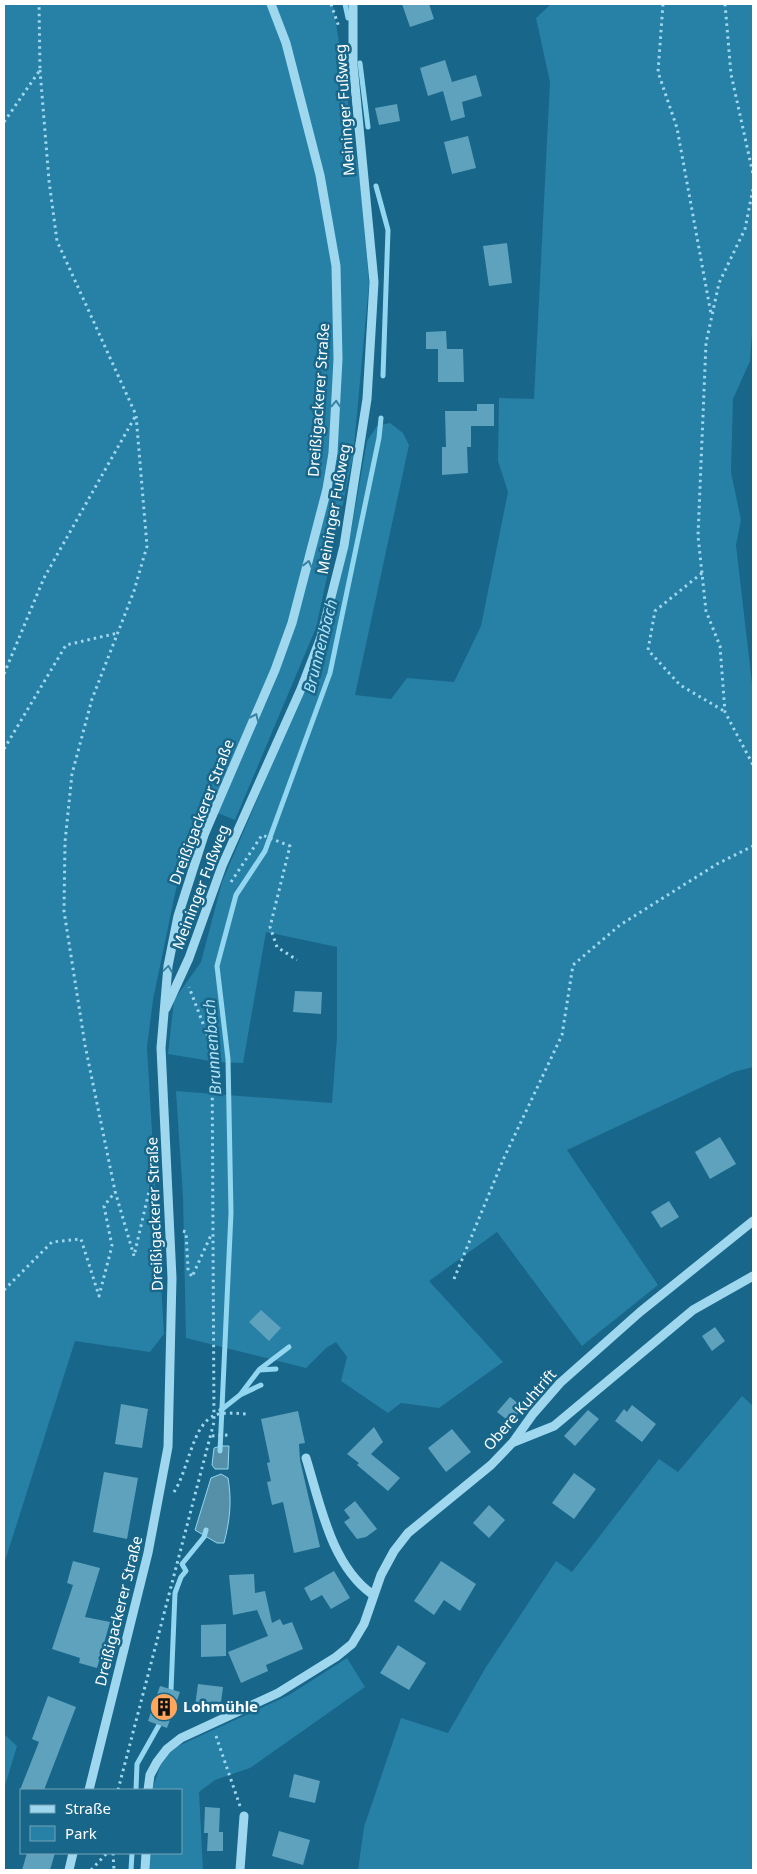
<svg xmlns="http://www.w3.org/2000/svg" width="757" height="1874" font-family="'Noto Sans',sans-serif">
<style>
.green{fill:#2780a6}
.water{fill:#5690a8;stroke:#92d6f0}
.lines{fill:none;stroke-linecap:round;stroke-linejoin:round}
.stream{stroke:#92d6f0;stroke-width:5}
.building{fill:#5ea2be}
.path{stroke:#9fd7ee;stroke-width:3;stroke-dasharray:2.5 4;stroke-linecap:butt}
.minor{stroke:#9fd7ee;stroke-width:9}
.oneway{stroke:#3a82a2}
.labels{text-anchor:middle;stroke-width:5;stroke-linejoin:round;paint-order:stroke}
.street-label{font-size:15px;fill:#fff;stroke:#186689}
.poi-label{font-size:15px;font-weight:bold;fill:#fff;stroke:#186689;text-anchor:start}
.water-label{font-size:16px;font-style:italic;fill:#afe2f6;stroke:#186689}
</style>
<rect width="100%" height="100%" fill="#186689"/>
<!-- green -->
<g class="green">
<polygon points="4,4 333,4 363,201 369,284 353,457 316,628 235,820 205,808 176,889 153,1000 147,1047 164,1334 150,1352 75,1341 4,1564"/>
<polygon points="551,4 753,4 753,320 750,361 733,399 731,472 741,520 736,545 753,692 753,1067 734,1072 567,1150 658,1285 582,1346 497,1232 429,1281 503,1362 439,1408 401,1403 388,1413 341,1381 347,1357 336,1342 326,1348 306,1368 186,1338 183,1197 176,1091 332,1103 337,1037 337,947 266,932 243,1063 217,1062 168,1054 174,1000 201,962 222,882 326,638 348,548 367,441 377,426 390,423 403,433 409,445 355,695 391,699 407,678 454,682 481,626 508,492 498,461 499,398 534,399 550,82 536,18"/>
<polygon points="742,1396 753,1406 753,1870 358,1870 364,1827 401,1718 448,1733 486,1667 556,1561 572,1572 659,1459 678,1472"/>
<polygon points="347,1658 365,1687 250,1768 215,1780 199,1792 203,1870 150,1870 150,1853 181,1853 181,1790 152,1790 161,1764 174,1748 289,1695"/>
<polygon points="4,1734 17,1746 4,1789"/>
</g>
<!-- water -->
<g class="water">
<polygon points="221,1446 229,1446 228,1469 215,1469 212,1465 214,1448"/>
<path d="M221,1474L228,1478C232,1500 230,1520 224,1543H217L195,1530L211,1478Z"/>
</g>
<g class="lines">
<!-- stream -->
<g class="stream">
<polyline points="345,4 348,18"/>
<polyline points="360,63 368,127"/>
<polyline points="376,186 388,230 383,376"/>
<polyline points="260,1369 289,1347"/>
<polyline points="240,1395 259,1370 276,1369"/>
<polyline points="221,1410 240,1395 261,1385"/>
<polyline points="220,1451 231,1213 228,1059 217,966 236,895 265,851 330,673 379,438 381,418"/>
<polyline points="171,1690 175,1593 181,1577 186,1571 182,1564 204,1537 206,1530"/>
<polyline points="136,1790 137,1764 159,1725"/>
<polyline points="131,1870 132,1853"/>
</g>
</g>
<!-- building -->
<g class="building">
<polygon points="402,4 429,4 434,19 410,27"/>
<polygon points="445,60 452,82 476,75 482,96 462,102 465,117 451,121 443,91 428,96 420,68"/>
<polygon points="397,104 400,121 379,125 375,108"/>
<polygon points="468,136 476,168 452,174 444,142"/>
<polygon points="507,243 512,283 489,286 483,246"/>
<polygon points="446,331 447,349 441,349 463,349 464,382 438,382 438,349 426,349 426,332"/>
<polygon points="477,404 494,404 494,426 471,426 471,447 467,447 468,473 442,475 442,447 446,447 445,411 477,411"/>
<polygon points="295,991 322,992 321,1014 293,1012"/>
<polygon points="720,1137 736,1164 710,1179 695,1152"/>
<polygon points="669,1201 679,1217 661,1228 651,1212"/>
<polygon points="261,1310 281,1328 269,1341 249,1322"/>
<polygon points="715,1327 725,1341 712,1351 702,1336"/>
<polygon points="510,1397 523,1407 511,1423 497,1412"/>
<polygon points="121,1404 148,1409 142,1448 115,1444"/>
<polygon points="632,1405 656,1424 642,1442 615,1421 624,1409 627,1412"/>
<polygon points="588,1410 599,1419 575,1446 564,1436"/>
<polygon points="298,1411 305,1443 299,1444 300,1460 320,1547 294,1553 283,1502 272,1505 267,1482 271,1481 267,1463 270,1462 261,1419"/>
<polygon points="374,1427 383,1442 371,1454 400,1478 388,1491 357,1465 359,1463 347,1454"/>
<polygon points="452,1429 471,1452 446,1472 428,1448"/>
<polygon points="104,1472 138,1478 127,1539 93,1532"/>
<polygon points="574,1473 596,1489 574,1519 552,1503"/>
<polygon points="355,1501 377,1529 366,1537 357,1539 344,1522 350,1518 344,1510"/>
<polygon points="489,1505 505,1520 489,1538 473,1523"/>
<polygon points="73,1561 100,1568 85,1617 110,1622 97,1668 79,1663 80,1658 52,1649 73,1585 67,1583"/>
<polygon points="441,1561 476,1584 460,1611 444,1600 434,1615 414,1601"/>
<polygon points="334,1571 350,1598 331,1609 322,1595 311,1601 304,1588"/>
<polygon points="254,1574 255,1593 265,1591 272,1623 280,1619 283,1625 292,1622 303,1649 266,1665 268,1671 241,1683 228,1652 268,1636 257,1610 233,1615 229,1575"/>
<polygon points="226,1624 226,1656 201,1657 201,1625"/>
<polygon points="398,1645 426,1663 409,1690 380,1673"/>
<polygon points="198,1684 223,1687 220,1710 195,1706"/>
<polygon points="160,1686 180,1692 167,1728 148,1721"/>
<polygon points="48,1696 76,1707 44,1790 20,1790 39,1742 32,1739"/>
<polygon points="294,1774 320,1781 315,1803 289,1797"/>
<polygon points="205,1807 220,1808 219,1832 223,1832 223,1851 207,1851 208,1833 204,1833"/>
<polygon points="279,1831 310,1840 303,1865 272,1856"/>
<polygon points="27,1853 55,1853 50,1870 22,1870"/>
</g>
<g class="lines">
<!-- path -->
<g class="path">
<polyline points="331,4 339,27"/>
<polyline points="663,4 658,72 677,128 711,314"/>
<polyline points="725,4 731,74 753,174"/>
<polyline points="40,70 49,181 57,241 136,415 147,546 134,591 92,699 72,774 65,842 64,911 85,1045 115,1191 134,1256 153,1174"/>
<polyline points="4,122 40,70 39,4"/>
<polyline points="753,189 745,229 719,283 706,343 698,536 706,611 720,646 725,712 753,765"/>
<polyline points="702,573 655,611 648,650 680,685 724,711"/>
<polyline points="4,674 44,578 136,415"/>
<polyline points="4,749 66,645 118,633"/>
<polyline points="231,882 262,835 290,846 270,927 277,947 297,960"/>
<polyline points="183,1231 186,1232 188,1269 192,1277 211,1235"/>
<polyline points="454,1279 503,1160 562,1035 573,965 620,925 717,864 753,846"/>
<polyline points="4,1290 52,1242 81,1239 99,1296 112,1246 104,1206 115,1192"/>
<polyline points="212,1436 228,1435"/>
<path d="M174,1492C188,1471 192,1427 213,1416C222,1411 239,1414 249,1414"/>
<polyline points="216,1736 240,1806"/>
<polyline points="118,1790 214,1422 212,1047 189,987"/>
<polyline points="113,1853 114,1870"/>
<polyline points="91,1870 107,1853"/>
</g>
<!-- minor -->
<g class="minor">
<polyline points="166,1008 189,958 222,866 301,689 321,637 344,546 367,399 374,282 353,65 353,4"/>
<polyline points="514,1442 554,1426 693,1310 753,1276"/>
<path d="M306,1458C320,1503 331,1565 372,1594"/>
<polyline points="89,1790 148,1553 168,1447 172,1278 161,1048 168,966 178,916 204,835 275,670 292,623 327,489 333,453 338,359 336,266 320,175 286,43 271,4"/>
<polyline points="148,1790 150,1775 157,1762 167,1749 181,1738 278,1693 336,1657 352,1644 364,1624 381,1575 394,1551 408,1533 491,1465 513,1442 533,1414 560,1383 640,1312 753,1221"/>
<polyline points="69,1870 73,1853"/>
<polyline points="145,1870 146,1853"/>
<polyline points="240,1870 244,1816"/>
</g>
</g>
<!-- one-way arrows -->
<defs><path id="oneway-chevron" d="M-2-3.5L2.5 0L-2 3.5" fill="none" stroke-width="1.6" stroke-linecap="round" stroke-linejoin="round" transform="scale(1.25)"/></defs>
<g class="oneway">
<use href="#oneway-chevron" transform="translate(336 404) rotate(-87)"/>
<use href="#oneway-chevron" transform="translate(308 564) rotate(-76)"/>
<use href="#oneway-chevron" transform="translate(255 717) rotate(-66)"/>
<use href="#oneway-chevron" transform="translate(168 969) rotate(-82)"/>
</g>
<!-- icons -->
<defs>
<symbol id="building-disc" viewBox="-11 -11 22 22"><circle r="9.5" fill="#ffa65c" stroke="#186689"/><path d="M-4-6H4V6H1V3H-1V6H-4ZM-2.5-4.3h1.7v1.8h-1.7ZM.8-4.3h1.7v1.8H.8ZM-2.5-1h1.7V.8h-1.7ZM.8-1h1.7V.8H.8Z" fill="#111"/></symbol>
</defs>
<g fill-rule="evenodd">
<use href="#building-disc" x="148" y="1691" width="32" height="32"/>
</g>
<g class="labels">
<!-- street labels -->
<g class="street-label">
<text transform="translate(345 110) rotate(-94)" y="5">Meininger Fußweg</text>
<text transform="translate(319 400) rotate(-86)" y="5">Dreißigackerer Straße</text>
<text transform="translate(334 509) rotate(-80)" y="5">Meininger Fußweg</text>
<text transform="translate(202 812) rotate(-69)" y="5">Dreißigackerer Straße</text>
<text transform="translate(201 887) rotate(-69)" y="5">Meininger Fußweg</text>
<text transform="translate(155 1214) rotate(-92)" y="5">Dreißigackerer Straße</text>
<text transform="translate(520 1410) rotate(-49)" y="5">Obere Kuhtrift</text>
<text transform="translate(119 1611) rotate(-76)" y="5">Dreißigackerer Straße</text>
</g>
<!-- poi labels -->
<g class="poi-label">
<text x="183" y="1712">Lohmühle</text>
</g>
<!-- water labels -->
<g class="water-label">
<text transform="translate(320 646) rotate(-76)" y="6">Brunnenbach</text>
<text transform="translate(212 1047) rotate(-94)" y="6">Brunnenbach</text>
</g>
</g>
<!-- border -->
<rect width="757" height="1874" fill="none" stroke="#ffffff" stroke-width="10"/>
<!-- legend -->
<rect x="20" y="1789" width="162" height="65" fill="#186689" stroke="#74a3b8"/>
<rect x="30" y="1805" width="25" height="8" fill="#9fd7ee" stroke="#74a3b8"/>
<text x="65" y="1814" font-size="15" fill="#ffffff">Straße</text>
<rect x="30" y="1826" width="25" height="15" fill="#2780a6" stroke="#74a3b8"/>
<text x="65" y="1839" font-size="15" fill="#ffffff">Park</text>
</svg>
